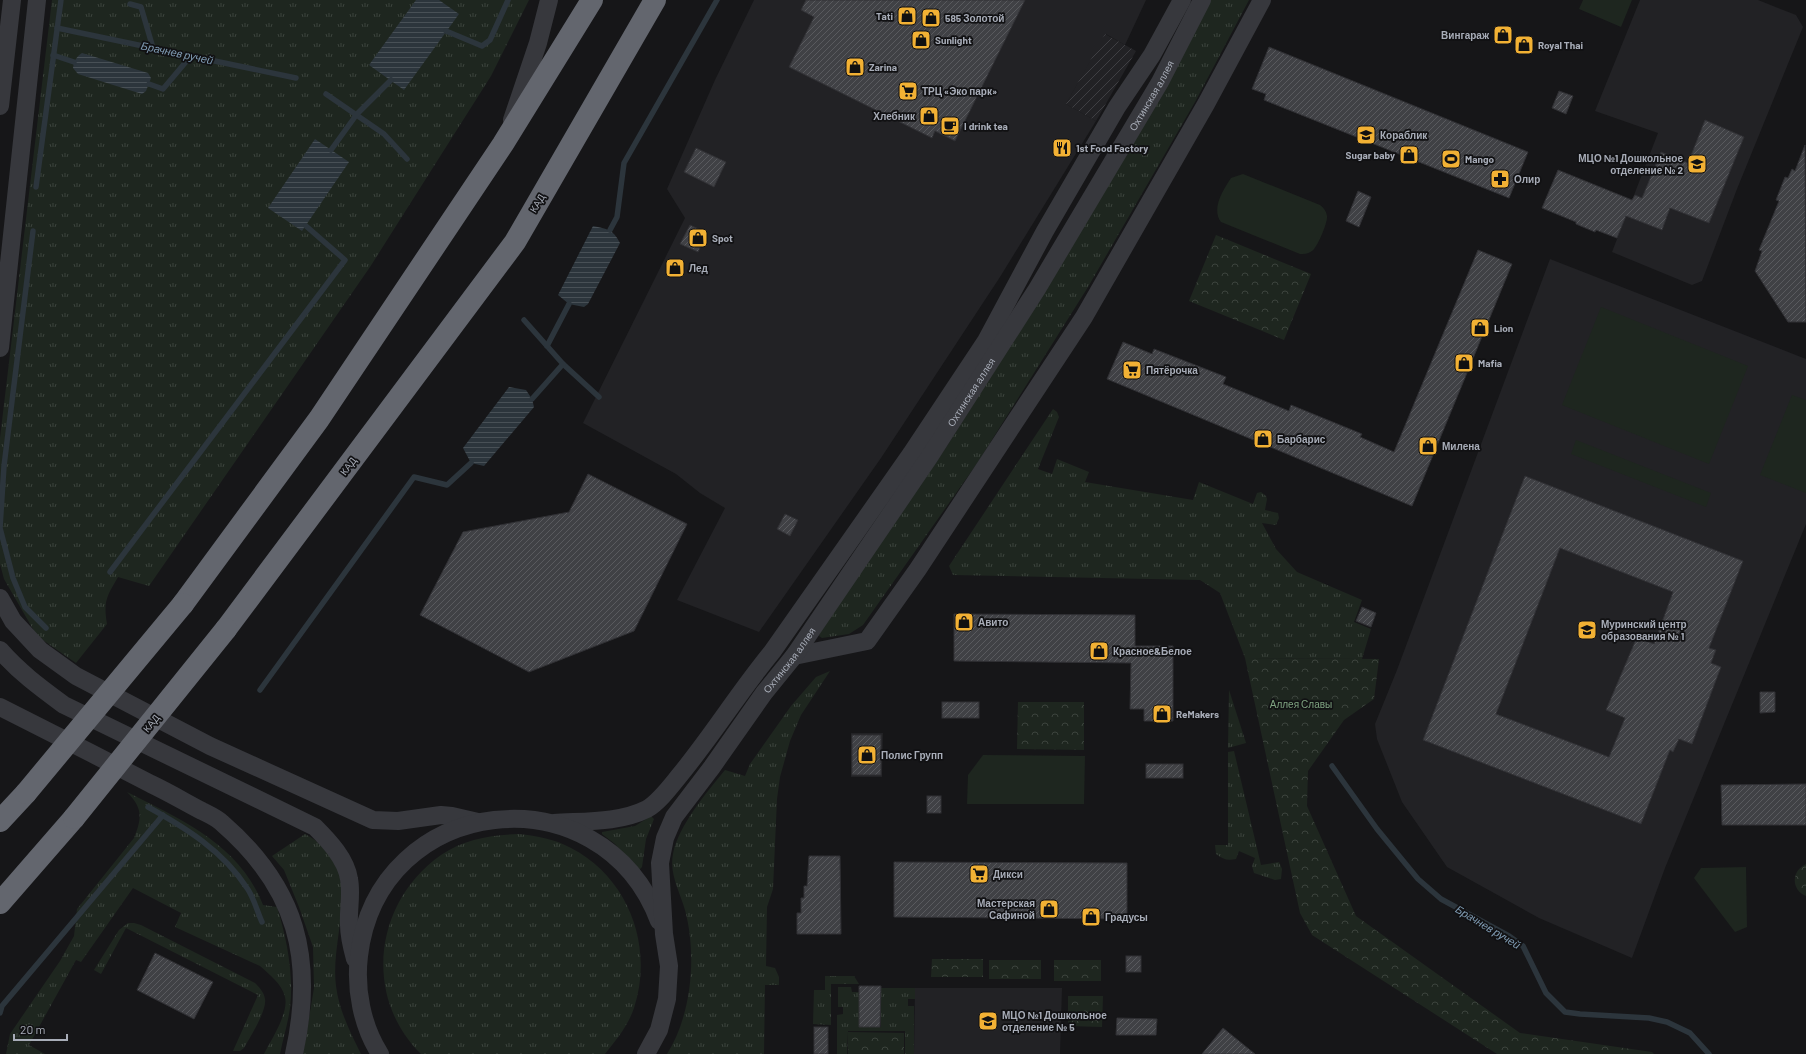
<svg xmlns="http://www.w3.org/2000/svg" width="1806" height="1054" font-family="Barlow,sans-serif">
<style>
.built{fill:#222225}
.industrial{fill:url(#industrial-furrows)}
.grass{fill:url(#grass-tufts)}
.forest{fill:url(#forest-crowns)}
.pitch{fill:#1e261f}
.water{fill:url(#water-rules)}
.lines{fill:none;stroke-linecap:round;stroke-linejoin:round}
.stream{stroke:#2c353c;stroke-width:5.5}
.building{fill:url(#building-hatch);stroke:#303034;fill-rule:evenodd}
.minor{stroke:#37383d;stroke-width:18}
.highway{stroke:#63666e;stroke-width:22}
.highway-bridge{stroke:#63666e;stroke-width:22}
.labels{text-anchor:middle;stroke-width:3.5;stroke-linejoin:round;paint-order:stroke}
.poi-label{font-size:10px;font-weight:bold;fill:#a8adb8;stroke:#111113;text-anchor:start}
.street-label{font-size:10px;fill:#a8adb8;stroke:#111113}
.park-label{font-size:10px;fill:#7fa381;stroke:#111113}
.water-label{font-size:11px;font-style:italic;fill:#7f9bb3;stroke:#111113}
</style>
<defs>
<pattern id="industrial-furrows" width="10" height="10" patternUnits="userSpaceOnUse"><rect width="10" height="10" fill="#222225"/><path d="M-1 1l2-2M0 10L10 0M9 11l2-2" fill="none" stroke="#3f3f43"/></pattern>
<pattern id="grass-tufts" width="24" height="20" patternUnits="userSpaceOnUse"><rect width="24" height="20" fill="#1e261f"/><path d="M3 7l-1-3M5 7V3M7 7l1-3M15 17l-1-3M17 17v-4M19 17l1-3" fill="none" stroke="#3c433d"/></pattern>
<pattern id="forest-crowns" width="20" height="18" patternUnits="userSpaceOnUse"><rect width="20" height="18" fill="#1e261f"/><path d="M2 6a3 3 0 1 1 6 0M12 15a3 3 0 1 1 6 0" fill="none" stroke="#3c433d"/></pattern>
<pattern id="water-rules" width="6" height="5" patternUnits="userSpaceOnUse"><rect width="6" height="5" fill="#2c353c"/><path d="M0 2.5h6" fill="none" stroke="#485056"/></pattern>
<pattern id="building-hatch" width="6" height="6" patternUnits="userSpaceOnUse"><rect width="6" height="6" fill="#404145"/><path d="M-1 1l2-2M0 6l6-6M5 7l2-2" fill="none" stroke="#595a5e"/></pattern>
</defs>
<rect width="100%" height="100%" fill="#161618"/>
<!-- built -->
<g class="built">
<polygon points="754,0 1146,0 1125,45 1106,34 1066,104 1096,121 1000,277 881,458 759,632 677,600 725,508 700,493 676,474 583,423 685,218 667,189 715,80"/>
<polygon points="1640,0 1758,0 1796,15 1803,27 1737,189 1702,281 1692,285 1612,252 1658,133 1595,111"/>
<polygon points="1550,259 1806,359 1806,524 1665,868 1632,958 1539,918 1447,867 1402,802 1377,739 1375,724 1397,670"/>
<polygon points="851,733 883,733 882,777 851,777"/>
<polygon points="915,988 1062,988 1060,1054 914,1054"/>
</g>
<!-- industrial -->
<polygon class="industrial" points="1105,34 1136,51 1096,121 1066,104"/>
<!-- grass -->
<g class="grass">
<path d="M52,0H529L491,76L370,267L149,586L118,577C107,596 103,601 107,624L76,663L37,636L4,579L0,564V438Z"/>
<polygon points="1209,0 1249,0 1195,102 1088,287 978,462 863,625 849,634 822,638 819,636 820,631 947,446 1057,271"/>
<polygon points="1053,409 1057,412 1059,417 1038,469 1052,474 1057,459 1089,472 1085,482 1193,500 1199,482 1253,504 1257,493 1261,492 1266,496 1267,499 1265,510 1278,513 1279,518 1276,525 1262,523 1276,549 1297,572 1362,600 1354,622 1371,629 1362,659 1245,658 1220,593 1200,580 953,575 949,566"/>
<path d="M830,671L801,715L790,741L780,777L777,799L773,889L767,907L766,966L775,968L779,977V985H765L764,1054H667C692,1015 697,954 685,910C680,892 669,874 673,854C678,826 707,792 725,770L745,776L750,764L791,706L816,677Z"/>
<polygon points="1229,690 1246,743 1228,748"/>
<path d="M1234,751L1261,865L1279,862L1282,869L1281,879L1275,880L1254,873L1252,866L1255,858L1239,851L1236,859C1227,861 1223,859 1216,854L1215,845H1228V752Z"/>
<path d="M127,792C182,820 239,844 263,905L277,907C287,939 294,975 290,1008C288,1023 283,1039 280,1054H264C271,1040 289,1013 285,997C282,984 269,974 260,966L175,927L181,913L133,888L81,962L76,960L29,1045L45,1054H6L10,1034L60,961L74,936L77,909L134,838C142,818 143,808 127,792Z"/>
<polygon points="651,816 654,819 646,839 642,867 639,870 615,844 602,834 602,832 635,826"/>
<path d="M305,834C369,868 329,932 336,986C339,1010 350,1032 361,1054H303L314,988L313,947L299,907L284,870L272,856Z"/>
<path d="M519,834C537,836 555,839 571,848C629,878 654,947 634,1008C628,1026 616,1040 605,1054H421C362,996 375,901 441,855C464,839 491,835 519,834Z"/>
<path d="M128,923H134L141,925L255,983C259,987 264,992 265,999C267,1011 250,1037 244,1048L240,1051H233L258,995L126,928L101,974L94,970L119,930Z"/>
<polygon points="825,976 854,976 859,984 831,984 831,1025 813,1024 814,990 825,990"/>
<polygon points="838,987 851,987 852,992 859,992 859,1027 881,1027 881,988 915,988 915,999 908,999 908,1006 914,1006 914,1054 905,1054 905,1031 848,1031 847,1054 837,1054 837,1015 843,1014 843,1007 838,1007"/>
</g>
<!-- forest -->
<g class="forest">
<polygon points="1216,235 1311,274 1284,340 1189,301"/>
<polygon points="1245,658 1379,659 1374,699 1344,720 1308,771 1307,806 1356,916 1520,1033 1652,1052 1654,1054 1497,1054 1312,935 1300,913"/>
<polygon points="1018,702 1084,702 1084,750 1017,749"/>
<path d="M1806,864V896C1791,890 1791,871 1806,864Z"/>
<polygon points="932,959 983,959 983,977 931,977"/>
<rect x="989" y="960" width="52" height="19"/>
<rect x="1054" y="960" width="47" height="21"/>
<polygon points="1068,996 1103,996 1102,1027 1068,1026"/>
<polygon points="848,1032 904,1033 904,1054 848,1054"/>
</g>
<!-- pitch -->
<g class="pitch">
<polygon points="1583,0 1632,0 1621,27 1579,9"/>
<path d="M1243,174L1320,205C1324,208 1326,211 1327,216C1328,222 1317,248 1312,251C1308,254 1304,254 1300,254L1221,222C1211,209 1223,190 1231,178Z"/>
<polygon points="1601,307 1748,366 1709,464 1562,405"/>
<polygon points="1792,395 1806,400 1806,493 1760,475"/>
<polygon points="1576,440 1711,493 1706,507 1571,454"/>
<polygon points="983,755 1085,756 1084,804 967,804 968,775"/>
<polygon points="1746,867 1747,927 1735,932 1694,878 1701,868"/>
</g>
<!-- water -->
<g class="water">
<polygon points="416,0 439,0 459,14 404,90 369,65"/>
<path d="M82,53L148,73L151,78L146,91L142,94L78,74L73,68C74,61 76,57 82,53Z"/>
<polygon points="315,139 349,162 302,231 268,208"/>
<path d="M593,226C607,229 613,229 620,243L588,304L584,307L569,304L558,295Z"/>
<polygon points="509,387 526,390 532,399 534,407 484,466 471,463 463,448"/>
</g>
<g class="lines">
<!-- stream -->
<g class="stream">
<polyline points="130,4 141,7 153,48"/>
<polyline points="57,28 296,78"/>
<polyline points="446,31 482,46 490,40 508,0"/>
<polyline points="53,55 74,62"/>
<polyline points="149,84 163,89 190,57"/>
<polyline points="326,94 384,134 407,159"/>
<polyline points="331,150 357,114 391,80"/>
<polyline points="36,187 61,0"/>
<polyline points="610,230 617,217 624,163 717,0"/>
<polyline points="33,231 4,466 0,528 13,578 25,607 46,628"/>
<polyline points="524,320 563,364 599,397"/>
<polyline points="547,346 569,304"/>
<polyline points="532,399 563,364"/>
<polyline points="110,572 345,260 306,226"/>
<polyline points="260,690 414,477 447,485 471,463"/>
<polyline points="1332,766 1377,829 1418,879 1441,899 1509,936 1523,946 1546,993 1565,1012 1580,1014 1649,1018 1667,1022 1690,1033 1709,1054"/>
<path d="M148,807C186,828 223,851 247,888C254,898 257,911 262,922"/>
<polyline points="0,1013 2,1006 163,815"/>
</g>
</g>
<!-- building -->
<g class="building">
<polygon points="806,0 1025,0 955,141 935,131 932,138 789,67 814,17 801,10"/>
<polygon points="1269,47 1528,152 1509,198 1264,100 1266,94 1252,89"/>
<polygon points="1559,91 1573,96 1566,114 1552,108"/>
<polygon points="1705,120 1744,137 1709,223 1670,208 1662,230 1626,216 1617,238 1596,230 1595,232 1576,224 1576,222 1542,208 1558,170 1632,200 1635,195 1642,198 1661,152 1688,163"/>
<polygon points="1805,145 1806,322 1788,322 1755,271 1762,251 1759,250 1779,201 1776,200 1785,177 1788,178 1792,169 1795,171"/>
<polygon points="696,148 726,162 714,187 684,172"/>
<polygon points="1358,191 1371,197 1359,227 1346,221"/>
<polygon points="690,225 707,233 698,252 680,244"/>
<polygon points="1478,250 1512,264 1412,506 1107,379 1123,342 1152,354 1154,349 1226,377 1223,384 1289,411 1291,405 1362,434 1360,437 1394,452"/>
<polygon points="588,474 687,524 634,631 529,672 420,615 463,532 569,512"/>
<path d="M1525,476L1743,561L1709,648L1716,650L1711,663L1721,667L1692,744L1679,739L1673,752L1670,750L1641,824L1423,740ZM1560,548L1673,592L1654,644L1637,637L1606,710L1625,718L1609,757L1496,714Z"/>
<polygon points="785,514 798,520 790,536 777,529"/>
<polygon points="1362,607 1376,613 1371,627 1356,621"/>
<polygon points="954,614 1135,615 1135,646 1173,646 1173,721 1144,721 1144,709 1130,709 1131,663 954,661"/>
<polygon points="1760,692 1775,692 1775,712 1760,713"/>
<rect x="942" y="702" width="37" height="16"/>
<rect x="852" y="735" width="29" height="40"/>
<rect x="1146" y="764" width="37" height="14"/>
<polygon points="1806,784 1806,825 1722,825 1721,785"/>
<rect x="927" y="796" width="14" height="17"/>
<polygon points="809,856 840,856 841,934 797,934 797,913 801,913 801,898 804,898 804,886 807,886"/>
<polygon points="894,862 1127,863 1127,919 894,917"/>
<polygon points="155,953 213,982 194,1019 137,990"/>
<rect x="1126" y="956" width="15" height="16"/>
<polygon points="859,986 881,986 880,1027 859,1027"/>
<polygon points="1117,1018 1157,1019 1156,1035 1116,1035"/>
<rect x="814" y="1027" width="14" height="27"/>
<polygon points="1223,1028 1255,1054 1202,1054"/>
</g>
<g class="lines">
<!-- minor -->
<g class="minor">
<polyline points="0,106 12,0"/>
<polyline points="512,120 538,43 549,0"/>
<polyline points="0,348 37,0"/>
<polyline points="0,598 13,621 40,650 76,676 210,746 373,820 398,821 441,815 452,816 478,822"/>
<path d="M0,650C19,672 41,688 64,705L315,827C329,841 346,859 349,879C352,894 348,910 349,925C349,937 352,948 355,959"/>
<polyline points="794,656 867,641 918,569 1084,317 1206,104 1262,0"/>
<path d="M0,707C50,732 101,758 151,784C168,792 185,802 202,811C208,814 217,818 222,823C297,888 315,959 294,1054"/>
<path d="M554,823C584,821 619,823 647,809C659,802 670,787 679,776C712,736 739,692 772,652L911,454L986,341L1045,231L1117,107L1152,55L1182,0"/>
<path d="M380,1054C362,1026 355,989 359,956C378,793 601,768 659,921"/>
<path id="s1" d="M646,1054L659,1030L667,999L669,966L664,934L660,863L665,838L674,817L712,767L764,693L794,656L930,456L1037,289L1160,82L1202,0"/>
</g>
<!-- highway -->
<g class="highway">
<polyline points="183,604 319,419 503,144 592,0"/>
<polyline points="226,629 515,242 655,0"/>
<polyline points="0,821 26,793"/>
<polyline points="0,903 74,818"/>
</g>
<!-- highway-bridge -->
<g class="highway-bridge">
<polyline points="26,793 183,604"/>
<polyline points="74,818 226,629"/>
</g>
</g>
<!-- icons -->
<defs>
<symbol id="shop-square" viewBox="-11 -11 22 22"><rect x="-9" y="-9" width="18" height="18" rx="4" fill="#f2b134" stroke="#111113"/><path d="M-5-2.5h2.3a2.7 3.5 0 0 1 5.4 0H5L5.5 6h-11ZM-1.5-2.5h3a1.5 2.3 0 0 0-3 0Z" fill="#111"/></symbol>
<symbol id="supermarket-square" viewBox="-11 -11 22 22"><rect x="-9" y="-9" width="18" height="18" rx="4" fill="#f2b134" stroke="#111113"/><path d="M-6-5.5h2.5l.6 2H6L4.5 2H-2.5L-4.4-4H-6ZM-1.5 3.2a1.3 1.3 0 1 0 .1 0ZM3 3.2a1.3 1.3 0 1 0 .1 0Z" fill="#111"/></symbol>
<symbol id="cafe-square" viewBox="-11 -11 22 22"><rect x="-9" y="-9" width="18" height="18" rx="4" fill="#f2b134" stroke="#111113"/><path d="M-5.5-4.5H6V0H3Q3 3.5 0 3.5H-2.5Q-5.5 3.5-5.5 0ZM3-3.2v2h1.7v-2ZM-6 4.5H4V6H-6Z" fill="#111"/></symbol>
<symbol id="school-square" viewBox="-11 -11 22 22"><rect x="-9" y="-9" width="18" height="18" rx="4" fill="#f2b134" stroke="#111113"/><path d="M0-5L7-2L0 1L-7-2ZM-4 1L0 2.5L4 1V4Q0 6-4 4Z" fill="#111"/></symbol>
<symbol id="restaurant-square" viewBox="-11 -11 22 22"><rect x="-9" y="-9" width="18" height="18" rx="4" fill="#f2b134" stroke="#111113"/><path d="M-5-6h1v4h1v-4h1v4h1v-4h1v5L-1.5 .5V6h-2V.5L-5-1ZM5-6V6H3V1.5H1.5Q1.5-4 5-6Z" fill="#111"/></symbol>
<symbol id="stadium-square" viewBox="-11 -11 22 22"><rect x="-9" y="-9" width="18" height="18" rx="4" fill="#f2b134" stroke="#111113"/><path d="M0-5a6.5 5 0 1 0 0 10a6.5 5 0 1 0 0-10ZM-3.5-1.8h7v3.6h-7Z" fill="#111"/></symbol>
<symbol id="pharmacy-square" viewBox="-11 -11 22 22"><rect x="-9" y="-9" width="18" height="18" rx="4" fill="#f2b134" stroke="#111113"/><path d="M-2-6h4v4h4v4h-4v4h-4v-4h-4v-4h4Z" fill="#111"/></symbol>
</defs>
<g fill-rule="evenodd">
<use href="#shop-square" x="896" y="5" width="22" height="22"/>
<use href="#shop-square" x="920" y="7" width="22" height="22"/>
<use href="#shop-square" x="1492" y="24" width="22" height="22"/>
<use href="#shop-square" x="910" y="29" width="22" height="22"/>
<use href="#shop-square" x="1513" y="34" width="22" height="22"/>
<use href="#shop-square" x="844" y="56" width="22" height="22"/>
<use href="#supermarket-square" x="897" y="80" width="22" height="22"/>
<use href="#shop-square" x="918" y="105" width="22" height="22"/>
<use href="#cafe-square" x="939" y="115" width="22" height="22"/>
<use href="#school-square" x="1355" y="124" width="22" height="22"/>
<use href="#restaurant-square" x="1051" y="137" width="22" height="22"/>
<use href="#shop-square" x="1398" y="144" width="22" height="22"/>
<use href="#stadium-square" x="1440" y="148" width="22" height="22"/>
<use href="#school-square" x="1686" y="153" width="22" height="22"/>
<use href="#pharmacy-square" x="1489" y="168" width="22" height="22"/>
<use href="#shop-square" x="687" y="227" width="22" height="22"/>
<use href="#shop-square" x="664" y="257" width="22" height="22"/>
<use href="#shop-square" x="1469" y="317" width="22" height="22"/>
<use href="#shop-square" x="1453" y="352" width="22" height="22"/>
<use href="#supermarket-square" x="1121" y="359" width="22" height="22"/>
<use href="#shop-square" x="1252" y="428" width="22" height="22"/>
<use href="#shop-square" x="1417" y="435" width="22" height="22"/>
<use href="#shop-square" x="953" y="611" width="22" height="22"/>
<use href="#school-square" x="1576" y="619" width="22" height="22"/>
<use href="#shop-square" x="1088" y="640" width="22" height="22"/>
<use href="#shop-square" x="1151" y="703" width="22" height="22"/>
<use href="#shop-square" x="856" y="744" width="22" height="22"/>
<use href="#supermarket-square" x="968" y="863" width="22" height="22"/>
<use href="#shop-square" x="1038" y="898" width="22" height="22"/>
<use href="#shop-square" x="1080" y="906" width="22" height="22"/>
<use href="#school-square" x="977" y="1010" width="22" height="22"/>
</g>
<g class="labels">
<!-- poi labels -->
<g class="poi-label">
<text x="893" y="20" text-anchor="end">Tati</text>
<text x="945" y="22">585 Золотой</text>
<text x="1489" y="39" text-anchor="end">Вингараж</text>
<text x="935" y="44">Sunlight</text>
<text x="1538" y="49">Royal Thai</text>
<text x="869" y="71">Zarina</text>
<text x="922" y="95">ТРЦ «Эко парк»</text>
<text x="915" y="120" text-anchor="end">Хлебник</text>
<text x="964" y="130">I drink tea</text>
<text x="1380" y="139">Кораблик</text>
<text x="1076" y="152">1st Food Factory</text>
<text x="1395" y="159" text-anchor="end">Sugar baby</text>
<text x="1683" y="162" text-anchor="end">МЦО №1 Дошкольное<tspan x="1683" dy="12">отделение № 2</tspan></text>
<text x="1465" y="163">Mango</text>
<text x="1514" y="183">Олир</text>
<text x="712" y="242">Spot</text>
<text x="689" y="272">Лед</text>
<text x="1494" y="332">Lion</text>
<text x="1478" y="367">Mafia</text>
<text x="1146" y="374">Пятёрочка</text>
<text x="1277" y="443">Барбарис</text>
<text x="1442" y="450">Милена</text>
<text x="978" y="626">Авито</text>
<text x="1601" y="628">Муринский центр<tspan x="1601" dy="12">образования № 1</tspan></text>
<text x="1113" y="655">Красное&amp;Белое</text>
<text x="1176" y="718">ReMakers</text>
<text x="881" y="759">Полис Групп</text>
<text x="993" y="878">Дикси</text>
<text x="1035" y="907" text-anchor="end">Мастерская<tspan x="1035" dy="12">Сафиной</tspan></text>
<text x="1105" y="921">Градусы</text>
<text x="1002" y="1019">МЦО №1 Дошкольное<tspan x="1002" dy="12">отделение № 5</tspan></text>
</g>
<!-- street labels -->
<g class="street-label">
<text dy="4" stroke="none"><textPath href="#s1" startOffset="1110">Охтинская аллея</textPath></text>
<text transform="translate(537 203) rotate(-60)" y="4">КАД</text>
<text dy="4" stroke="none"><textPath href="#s1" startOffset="763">Охтинская аллея</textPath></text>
<text transform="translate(348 466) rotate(-53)" y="4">КАД</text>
<text dy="4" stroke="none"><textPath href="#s1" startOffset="439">Охтинская аллея</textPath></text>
<text transform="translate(151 723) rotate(-51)" y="4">КАД</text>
</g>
<!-- park labels -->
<g class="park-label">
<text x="1301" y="708">Аллея Славы</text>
</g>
<!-- water labels -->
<g class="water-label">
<text transform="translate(177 53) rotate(12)" y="4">Брачнев ручей</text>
<text transform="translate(1488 927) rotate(31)" y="4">Брачнев ручей</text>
</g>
</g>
<!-- scale -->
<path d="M14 1034v6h53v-6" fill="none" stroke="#a8adb8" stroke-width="2"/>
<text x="20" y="1034" font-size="12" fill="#a8adb8" stroke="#111113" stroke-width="3" paint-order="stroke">20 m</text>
</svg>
